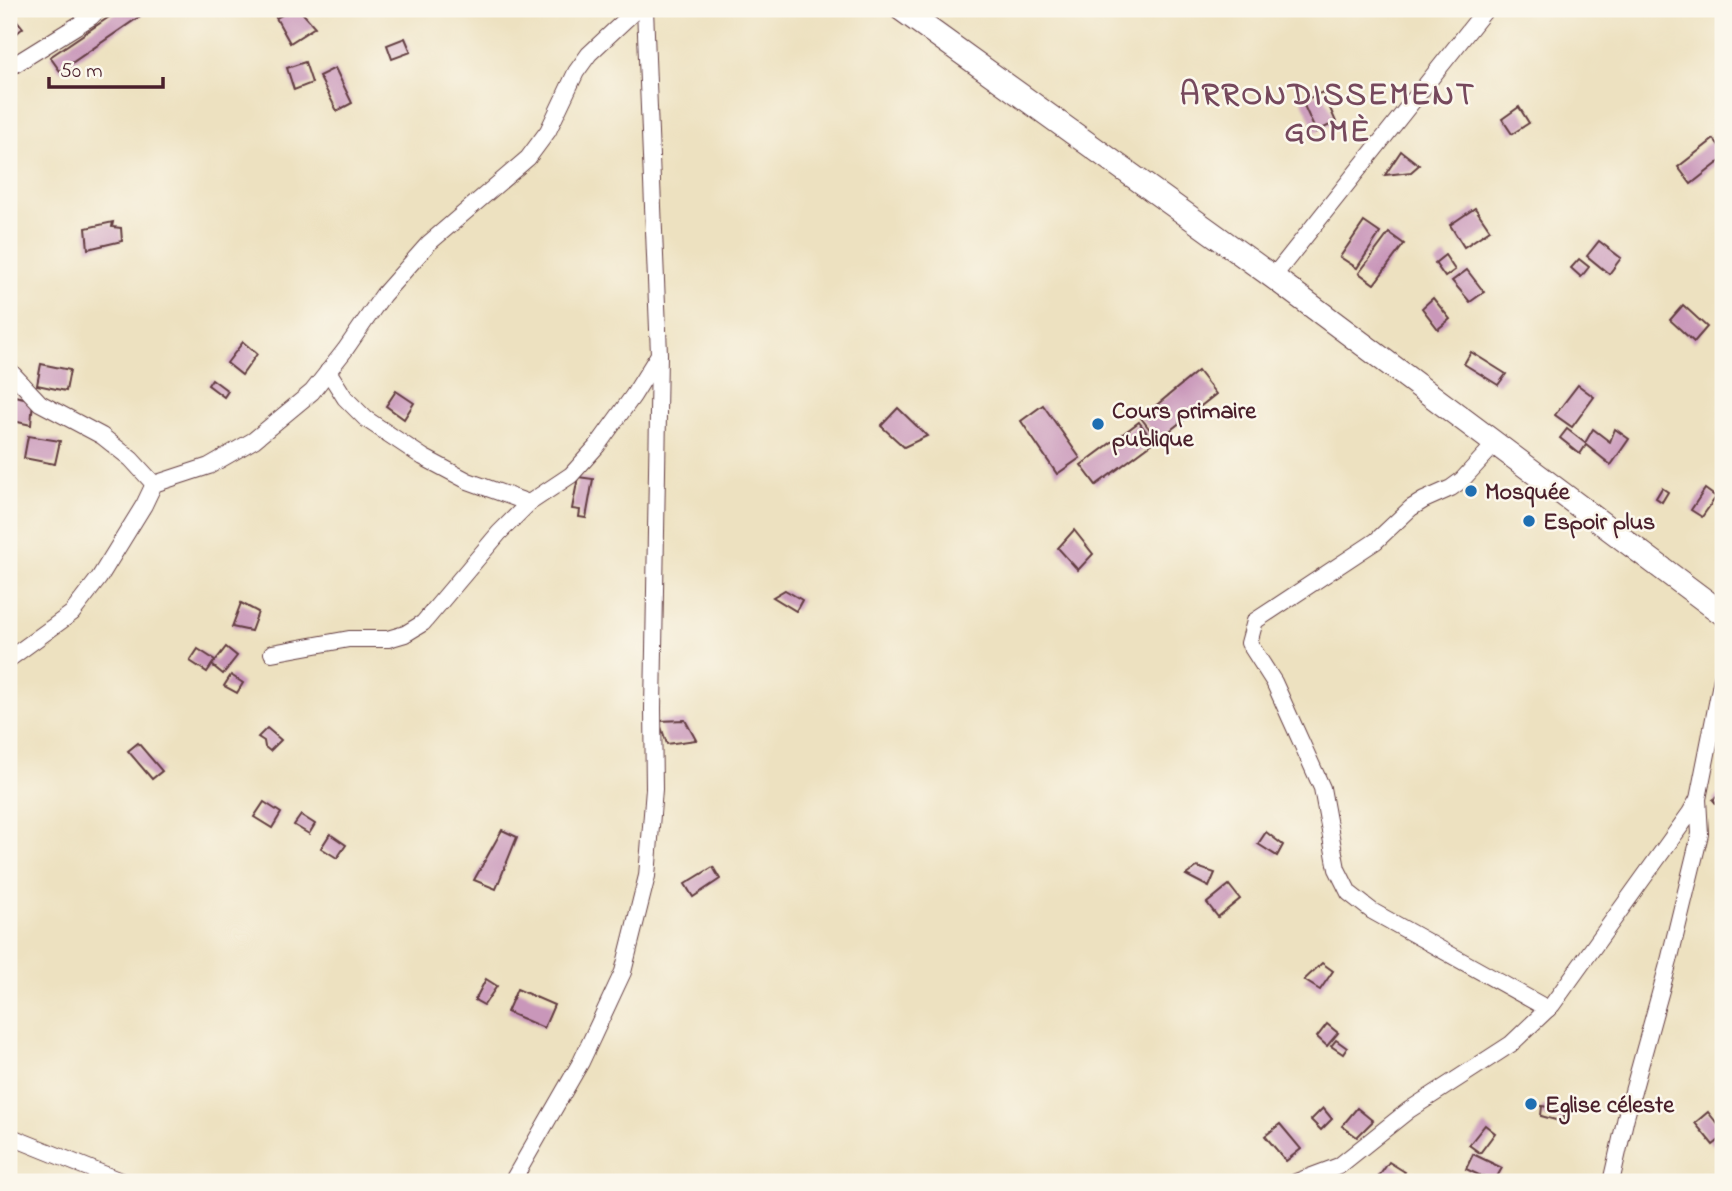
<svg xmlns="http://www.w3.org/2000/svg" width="1732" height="1191" font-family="'Indie Flower',sans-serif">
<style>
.building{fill:#c997ba}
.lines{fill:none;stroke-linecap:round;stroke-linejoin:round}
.minor-casing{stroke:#623c41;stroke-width:18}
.highway-casing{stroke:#623c41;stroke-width:25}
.minor{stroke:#fff;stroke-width:16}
.highway{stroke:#fff;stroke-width:23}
.poi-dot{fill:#1f6fb2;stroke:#fbf7ec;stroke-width:2.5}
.labels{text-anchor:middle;stroke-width:5;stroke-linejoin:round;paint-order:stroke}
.poi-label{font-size:24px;font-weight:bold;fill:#4a1f2b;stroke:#fbf7ec;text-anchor:start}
.district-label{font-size:32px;font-weight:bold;letter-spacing:2px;fill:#76495d;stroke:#fbf7ec}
</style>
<rect width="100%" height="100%" fill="#fbf7ec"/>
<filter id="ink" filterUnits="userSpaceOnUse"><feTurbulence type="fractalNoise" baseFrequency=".0143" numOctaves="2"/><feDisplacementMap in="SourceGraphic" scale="14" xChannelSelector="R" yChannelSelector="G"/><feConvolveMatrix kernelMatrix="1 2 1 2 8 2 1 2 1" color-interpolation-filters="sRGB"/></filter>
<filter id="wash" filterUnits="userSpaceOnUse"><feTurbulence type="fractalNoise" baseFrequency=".00686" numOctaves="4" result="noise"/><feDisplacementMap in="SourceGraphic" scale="28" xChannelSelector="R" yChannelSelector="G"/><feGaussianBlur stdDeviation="1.57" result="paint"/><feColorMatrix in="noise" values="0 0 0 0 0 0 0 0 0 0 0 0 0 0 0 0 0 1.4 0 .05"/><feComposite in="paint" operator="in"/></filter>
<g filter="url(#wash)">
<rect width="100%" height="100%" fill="#ede1c0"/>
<g id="blocks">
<!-- building -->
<g class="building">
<polygon points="121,9 143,9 146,12 60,71 50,57"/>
<polygon points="293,9 299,9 315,27 290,43 276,18"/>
<polygon points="9,11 23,28 9,40"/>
<polygon points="405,38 411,52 392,59 387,45"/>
<polygon points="305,62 312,83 294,90 287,68"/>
<polygon points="335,68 352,103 337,111 319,76"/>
<polygon points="1323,92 1336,122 1316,132 1302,101"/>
<polygon points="1519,107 1529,123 1512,134 1502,119"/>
<polygon points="1714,139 1723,151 1723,159 1691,184 1678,167"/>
<polygon points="1401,151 1419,165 1411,172 1385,175"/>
<polygon points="1475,208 1490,230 1464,247 1450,225"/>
<polygon points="113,222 112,227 121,228 122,241 88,249 86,228"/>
<polygon points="1364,222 1380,233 1357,268 1340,257"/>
<polygon points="1389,233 1404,244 1374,284 1359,273"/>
<polygon points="1599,241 1621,258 1609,274 1587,256"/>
<polygon points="1445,255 1455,270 1445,277 1435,263"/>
<polygon points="1579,259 1589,267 1581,277 1571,268"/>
<polygon points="1467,270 1484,292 1470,302 1452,281"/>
<polygon points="1433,298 1450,319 1438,329 1422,308"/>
<polygon points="1683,305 1707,327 1694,342 1670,320"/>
<polygon points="243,342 257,354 242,375 227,363"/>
<polygon points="1471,352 1506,374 1498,385 1464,364"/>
<polygon points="41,364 70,370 66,391 37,385"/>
<polygon points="1198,371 1216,394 1158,440 1141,418"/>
<polygon points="212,379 228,391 224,397 208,385"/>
<polygon points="1578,385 1594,397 1572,427 1555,415"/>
<polygon points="396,391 414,403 404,419 386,406"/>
<polygon points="10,395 33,400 31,425 9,420"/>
<polygon points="1043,405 1080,458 1057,474 1021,421"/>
<polygon points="898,408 927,436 904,447 881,426"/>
<polygon points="1139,422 1154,442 1096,485 1081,465"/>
<polygon points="1567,429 1585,443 1593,429 1610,442 1615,429 1629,439 1611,465 1586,445 1580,454 1560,438"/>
<polygon points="28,436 60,441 55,464 24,458"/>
<polygon points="578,477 593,479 586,518 579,517 580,510 572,509"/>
<polygon points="1662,488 1668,492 1662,502 1656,498"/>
<polygon points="1705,489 1716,497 1702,517 1691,510"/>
<polygon points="1074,530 1093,554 1078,570 1058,548"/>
<polygon points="785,590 802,600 796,611 773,597"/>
<polygon points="241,603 258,612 251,631 232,627"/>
<polygon points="226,647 237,656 223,674 212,665"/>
<polygon points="198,649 215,660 207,672 190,661"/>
<polygon points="231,675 243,683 237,693 224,686"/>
<polygon points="685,720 696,740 667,744 659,721"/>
<polygon points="267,728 281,740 270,751 265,747 264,741 258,737"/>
<polygon points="138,743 162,771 152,779 128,751"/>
<polygon points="1723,792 1723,812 1713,800"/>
<polygon points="264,802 281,813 272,828 254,817"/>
<polygon points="301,815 315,824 309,834 294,825"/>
<polygon points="502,830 517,837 496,889 474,880"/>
<polygon points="1266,832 1283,845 1277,856 1258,844"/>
<polygon points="330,834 346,845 337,858 321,848"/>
<polygon points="713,867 720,879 693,897 685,884"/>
<polygon points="1197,867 1215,873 1209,887 1186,875"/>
<polygon points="1229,885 1240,899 1218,917 1207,903"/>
<polygon points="1322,963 1333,971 1320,990 1304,980"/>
<polygon points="486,979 497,986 484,1005 475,1000"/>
<polygon points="517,989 554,1005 544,1028 507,1012"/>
<polygon points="1327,1024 1338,1033 1327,1046 1317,1037"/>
<polygon points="1336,1040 1347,1048 1343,1054 1331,1046"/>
<polygon points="1542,1106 1565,1110 1563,1122 1541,1116"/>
<polygon points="1323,1108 1332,1119 1321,1130 1311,1120"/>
<polygon points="1357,1108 1373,1121 1357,1137 1342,1126"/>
<polygon points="1708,1112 1723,1131 1723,1137 1713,1145 1695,1123"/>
<polygon points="1280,1124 1301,1149 1286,1161 1265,1136"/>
<polygon points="1485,1125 1495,1133 1480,1153 1469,1145"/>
<polygon points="1473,1154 1502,1168 1494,1182 1466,1169"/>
<polygon points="1389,1162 1405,1172 1398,1182 1382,1182 1377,1179"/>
</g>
</g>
</g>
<g filter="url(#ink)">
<use href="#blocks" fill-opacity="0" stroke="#623c41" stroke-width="2"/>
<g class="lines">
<defs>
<g id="minor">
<polyline points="9,68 91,17 99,9"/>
<polyline points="1273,277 1486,9"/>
<polyline points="9,370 40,403 102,436 131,459 154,484"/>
<polyline points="328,371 345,398 366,419 423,457 468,481 529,503"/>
<polyline points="1495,444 1462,480 1451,488 1424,500 1411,508 1376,541 1255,621 1249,643 1274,682 1322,788 1337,869 1349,893 1372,911 1548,1009"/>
<polyline points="272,653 349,639 388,639 405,634 423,623 499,533 529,503 571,475 597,446 633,396 658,356"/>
<polyline points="9,659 72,613 99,578 144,505 154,484 209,466 254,440 312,392 345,350 383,295 429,243 528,158 548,131 576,72 589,54 637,9"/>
<polyline points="9,1136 123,1182"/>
<polyline points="512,1182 581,1062 623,972 647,876 654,789 653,709 659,354 645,9"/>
<polyline points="1296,1182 1339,1166 1409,1110 1511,1044 1552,1005 1690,813 1698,799 1723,673"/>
<polyline points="1611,1182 1626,1117 1669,961 1700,834 1698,799"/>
</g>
<polyline id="highway" points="901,9 1273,277 1723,614"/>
</defs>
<!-- minor casing -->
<use href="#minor" class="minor-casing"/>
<!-- highway casing -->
<use href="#highway" class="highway-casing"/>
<!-- minor -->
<use href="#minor" class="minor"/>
<!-- highway -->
<use href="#highway" class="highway"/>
</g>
</g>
<!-- markers -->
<g class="poi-dot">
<circle cx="1098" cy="424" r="7"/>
<circle cx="1471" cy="491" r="7"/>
<circle cx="1529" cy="521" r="7"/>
<circle cx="1531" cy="1104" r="7"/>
</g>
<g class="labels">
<!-- poi labels -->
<g class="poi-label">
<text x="1112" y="418">Cours primaire<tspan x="1112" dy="28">publique</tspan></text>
<text x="1485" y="499">Mosquée</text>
<text x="1543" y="529">Espoir plus</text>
<text x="1545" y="1112">Eglise céleste</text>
</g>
<!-- district labels -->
<g class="district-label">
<text x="1328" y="104">ARRONDISSEMENT<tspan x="1328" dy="37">GOMÈ</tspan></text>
</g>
</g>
<!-- margin -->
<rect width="1732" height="1191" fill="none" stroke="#fbf7ec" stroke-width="35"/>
<!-- scale -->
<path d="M49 77v10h114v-10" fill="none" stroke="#4a1f2b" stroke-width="3.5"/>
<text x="60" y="77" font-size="21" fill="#4a1f2b" stroke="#fbf7ec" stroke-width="5" paint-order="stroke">50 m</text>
</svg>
